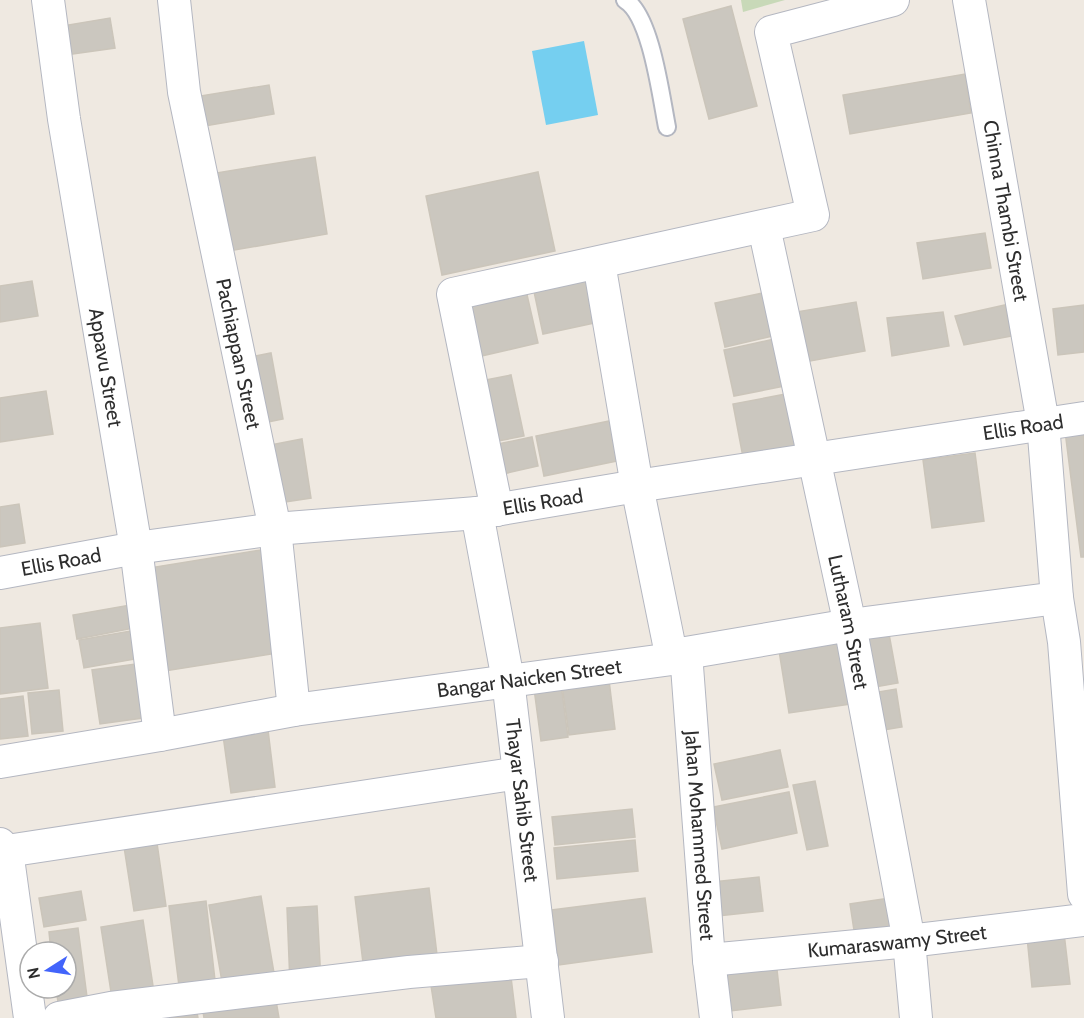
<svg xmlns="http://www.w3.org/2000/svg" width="1084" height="1018" font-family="Cabin,sans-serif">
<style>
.cemetery{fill:#c8d9b8}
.water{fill:#75cff0}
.building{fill:#cbc7bf;stroke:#cbc5ba;stroke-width:1.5}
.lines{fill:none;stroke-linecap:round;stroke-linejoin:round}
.lane-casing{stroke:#b4b7c1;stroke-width:20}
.street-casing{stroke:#b4b7c1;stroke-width:34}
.lane{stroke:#fff;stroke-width:16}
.street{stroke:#fff;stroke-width:32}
.labels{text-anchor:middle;stroke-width:5;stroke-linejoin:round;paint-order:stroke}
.street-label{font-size:20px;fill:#2e2e2e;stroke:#fff}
</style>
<rect width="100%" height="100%" fill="#efe9e1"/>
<!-- cemetery -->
<polygon class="cemetery" points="741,0 785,0 743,12"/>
<!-- water -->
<polygon class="water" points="584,41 598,115 546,125 532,51"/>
<!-- building -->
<g class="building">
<polygon points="731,6 757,106 709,119 683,19"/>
<polygon points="110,18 115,48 66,55 62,26"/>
<polygon points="965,74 971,113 850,134 843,95"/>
<polygon points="269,85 274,114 205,126 200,96"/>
<polygon points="315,157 327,234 229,251 216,173"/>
<polygon points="538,172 555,251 442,275 426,196"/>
<polygon points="985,233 991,268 923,279 917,243"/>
<polygon points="593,269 604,321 543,334 532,282"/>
<polygon points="32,281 38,316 0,322 0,286"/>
<polygon points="525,286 538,343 477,357 464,300"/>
<polygon points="763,293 773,336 725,347 715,303"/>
<polygon points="856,302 865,351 805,362 796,312"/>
<polygon points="1005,305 1012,336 964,345 955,316"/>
<polygon points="1084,305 1084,352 1058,355 1053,309"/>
<polygon points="943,312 949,346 892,356 887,318"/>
<polygon points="775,339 785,386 734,396 724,350"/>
<polygon points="271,353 283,419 258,424 245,358"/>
<polygon points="511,375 524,436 487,443 475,382"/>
<polygon points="46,391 53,434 0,442 0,398"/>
<polygon points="786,394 796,447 743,457 733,404"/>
<polygon points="619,419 627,459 544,476 536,436"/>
<polygon points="1084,429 1084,557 1081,557 1065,431"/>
<polygon points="532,437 538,466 494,476 488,446"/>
<polygon points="302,439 311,498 279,503 270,445"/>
<polygon points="975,453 984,521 932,528 923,460"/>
<polygon points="19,504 25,543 0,547 0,507"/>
<polygon points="261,550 278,653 165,671 149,568"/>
<polygon points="130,605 134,628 77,639 73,615"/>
<polygon points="40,623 48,688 0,694 0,628"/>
<polygon points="845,627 857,703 789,713 777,638"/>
<polygon points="136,630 141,658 84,668 79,640"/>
<polygon points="889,634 898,683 864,689 856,640"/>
<polygon points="143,663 150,717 100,724 92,670"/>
<polygon points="608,672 615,729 569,735 561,678"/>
<polygon points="560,677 568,737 541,741 533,681"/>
<polygon points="896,689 902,727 872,732 866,694"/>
<polygon points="59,690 63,731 32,734 28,693"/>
<polygon points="23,696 28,736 0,739 0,699"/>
<polygon points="267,722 275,787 231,793 222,728"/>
<polygon points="780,750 788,787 722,800 714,764"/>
<polygon points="815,781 828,846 807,850 793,785"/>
<polygon points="789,792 797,833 722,849 713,807"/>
<polygon points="632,809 635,837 555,845 552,817"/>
<polygon points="155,829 166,906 134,911 122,834"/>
<polygon points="635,840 638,871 557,879 554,848"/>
<polygon points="759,877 763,911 718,916 713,882"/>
<polygon points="429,888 438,963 364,971 355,897"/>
<polygon points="81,891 86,920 44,927 39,898"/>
<polygon points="261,896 275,979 223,988 209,905"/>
<polygon points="896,897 900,931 855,937 850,904"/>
<polygon points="645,898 652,952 559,965 552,910"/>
<polygon points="206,901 216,989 180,994 169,906"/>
<polygon points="317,906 321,982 290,984 287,908"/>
<polygon points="143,920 155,999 113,1005 101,927"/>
<polygon points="78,928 87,997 58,1002 56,988 66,988 66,952 51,952 49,932"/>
<polygon points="1064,933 1070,984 1032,987 1027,937"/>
<polygon points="776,961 781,1005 730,1011 725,968"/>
<polygon points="510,969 516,1018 436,1018 430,979"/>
<polygon points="275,995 279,1018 204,1018 202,1006"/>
<polygon points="195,1002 198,1018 150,1018"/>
</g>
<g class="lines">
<defs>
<path id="lane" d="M625,0C651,15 661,97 667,127"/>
<g id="street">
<path id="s1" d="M48,0L64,119L136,548L160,735"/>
<path id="s2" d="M174,0L184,92L275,529L294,710"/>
<path id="s3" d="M969,0L1043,423L1057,598L1064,642L1084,894"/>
<path id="s4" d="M764,227L850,625L909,941L916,1018"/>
<polyline points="599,263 637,486 672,659"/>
<polyline points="497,510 453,294 813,215 771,32 893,0"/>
<path id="s5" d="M477,513L508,680L548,1018"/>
<path id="s6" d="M0,573L136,548L275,529L477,513L637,486L1084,418"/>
<path id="s7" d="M686,653L709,960L716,1018"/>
<path id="s8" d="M0,762L160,735L294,710L672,659L686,653L850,625L1057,598"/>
<polyline points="0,844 7,851 30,1018"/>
<polyline points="7,851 519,773"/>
<path id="s9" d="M709,960L909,941L1084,920"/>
<polyline points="59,1018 111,1008 409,972 542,961"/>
</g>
</defs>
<!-- lane casing -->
<use href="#lane" class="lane-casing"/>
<!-- street casing -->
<use href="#street" class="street-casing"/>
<!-- lane -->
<use href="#lane" class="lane"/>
<!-- street -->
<use href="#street" class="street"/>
</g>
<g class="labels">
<!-- street labels -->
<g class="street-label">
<text dy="7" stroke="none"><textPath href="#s3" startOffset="214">Chinna Thambi Street</textPath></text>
<text dy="7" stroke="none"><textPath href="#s2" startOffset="360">Pachiappan Street</textPath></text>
<text dy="7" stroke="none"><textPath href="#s1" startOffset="372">Appavu Street</textPath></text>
<text dy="7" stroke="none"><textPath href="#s6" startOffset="1034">Ellis Road</textPath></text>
<text dy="7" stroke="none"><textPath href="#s6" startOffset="548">Ellis Road</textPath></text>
<text dy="7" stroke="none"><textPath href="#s6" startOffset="62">Ellis Road</textPath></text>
<text dy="7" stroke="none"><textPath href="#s4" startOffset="404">Lutharam Street</textPath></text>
<text dy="7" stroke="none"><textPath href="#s8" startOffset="536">Bangar Naicken Street</textPath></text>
<text dy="7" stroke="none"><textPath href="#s5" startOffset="291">Thayar Sahib Street</textPath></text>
<text dy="7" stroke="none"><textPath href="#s7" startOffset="183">Jahan Mohammed Street</textPath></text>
<text dy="7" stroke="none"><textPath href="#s9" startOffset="189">Kumaraswamy Street</textPath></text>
</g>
</g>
<!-- north arrow -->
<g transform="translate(48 970) rotate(258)"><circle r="28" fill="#ffffff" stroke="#ababab" stroke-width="1.5"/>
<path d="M0-4.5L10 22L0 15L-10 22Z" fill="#4264fb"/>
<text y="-9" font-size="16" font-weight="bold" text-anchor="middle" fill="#2e2e2e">N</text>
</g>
</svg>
